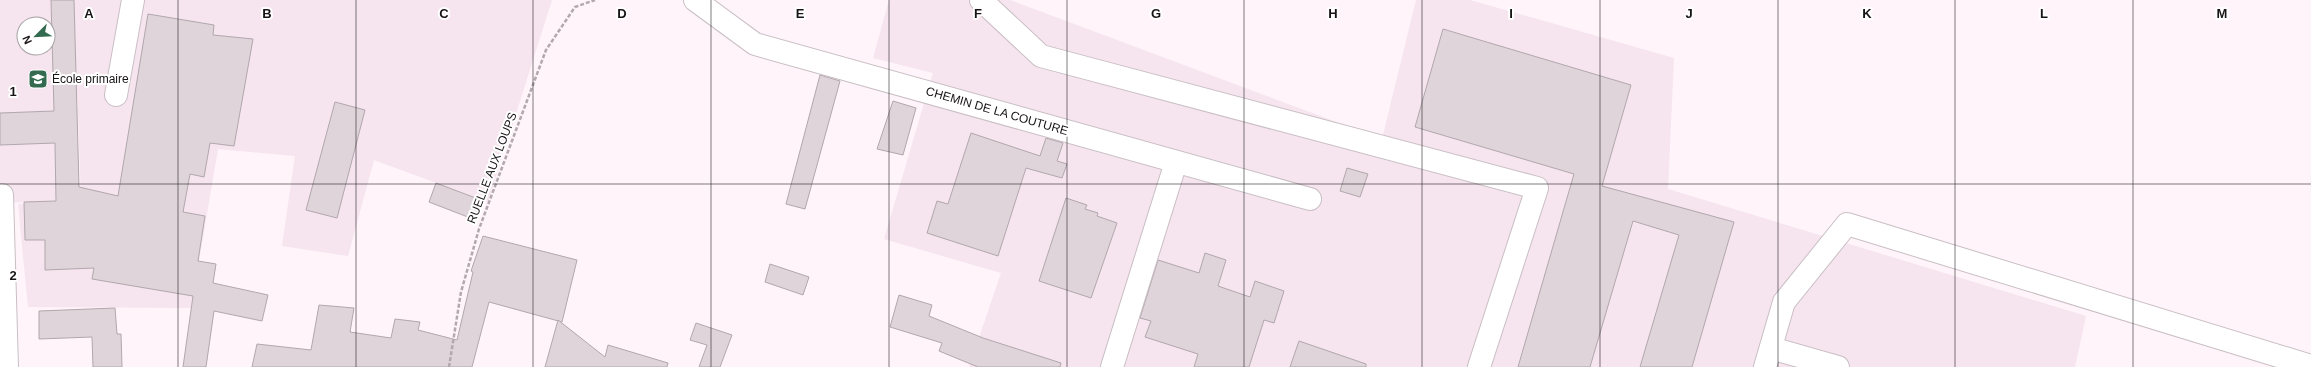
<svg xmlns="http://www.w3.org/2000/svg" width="2311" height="367" font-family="Arial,sans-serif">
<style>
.built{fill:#f6e4ee;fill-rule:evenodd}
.building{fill:#ded4d9;stroke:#b1a7ac}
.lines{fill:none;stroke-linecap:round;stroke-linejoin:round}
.minor-casing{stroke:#c9bfc4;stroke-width:24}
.path{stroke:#b1a9ad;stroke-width:2.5;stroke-dasharray:4 2;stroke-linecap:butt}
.minor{stroke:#fff;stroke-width:22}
.grid{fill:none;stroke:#181416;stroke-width:1;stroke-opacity:0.55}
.labels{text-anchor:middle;stroke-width:4;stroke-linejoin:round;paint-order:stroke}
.poi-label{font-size:12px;fill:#181416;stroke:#fff;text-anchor:start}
.street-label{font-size:12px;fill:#181416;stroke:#fff}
.grid-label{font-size:13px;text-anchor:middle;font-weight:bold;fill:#181416;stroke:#fff;stroke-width:4;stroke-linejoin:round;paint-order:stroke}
</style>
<rect width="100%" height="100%" fill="#fef4f9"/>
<!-- built -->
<g class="built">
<path d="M0,0H552L488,202L374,160L348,256L282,246L295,156L218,149L191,308L28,307L18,204L81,202L77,82L79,200L0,203ZM24,24H48V48H24Z"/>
<polygon points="889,0 1010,0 1382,139 1416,0 1470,0 1674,58 1668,189 2086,316 2075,367 969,367 1001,273 884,239 933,73 873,58"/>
</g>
<!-- building -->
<g class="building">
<polygon points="51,0 74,0 79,187 118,196 148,14 214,25 213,35 253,39 234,146 210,143 204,177 190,174 183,212 205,216 198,261 216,264 213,283 268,295 262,321 214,311 206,367 183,367 193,296 92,279 94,268 45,270 45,240 25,240 24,202 56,201 55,143 0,145 0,113 54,111"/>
<polygon points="1443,29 1631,85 1602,186 1734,222 1692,367 1640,367 1679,235 1633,221 1590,367 1518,367 1574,174 1415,127"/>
<polygon points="820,75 840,81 805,209 786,204"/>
<polygon points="893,101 916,108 903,155 877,149"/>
<polygon points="335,102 365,110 337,218 306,210"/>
<polygon points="971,133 1040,156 1046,138 1063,143 1057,161 1067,164 1062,178 1026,168 998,256 927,233 937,201 948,204"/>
<polygon points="1347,168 1368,174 1360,197 1340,191"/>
<polygon points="436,183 481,200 473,219 429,202"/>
<polygon points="1066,198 1087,205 1085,209 1098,213 1097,216 1117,223 1091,298 1039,281"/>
<polygon points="483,236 577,260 562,322 489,302 472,367 252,367 257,344 311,350 319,305 354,308 350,332 391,338 395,319 420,322 418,330 457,340 473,272 471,271"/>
<polygon points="1205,253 1226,260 1218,286 1250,297 1255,281 1284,291 1274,323 1264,320 1249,367 1194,367 1198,354 1145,337 1151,321 1140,318 1158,260 1199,273"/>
<polygon points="770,264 809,277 803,295 765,282"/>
<polygon points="899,295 932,305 929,316 983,338 1061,363 1060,367 978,367 939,351 942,343 890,327"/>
<polygon points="115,308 117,334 121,334 122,367 93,367 92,337 39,339 39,311"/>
<polygon points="558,320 605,357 608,345 668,363 667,367 545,367"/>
<polygon points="696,323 732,335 720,367 699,367 707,345 690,340"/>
<polygon points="1299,341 1366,364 1366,367 1290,367"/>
</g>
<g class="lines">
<defs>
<g id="minor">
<polyline points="695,0 755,44 1310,199"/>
<polyline points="981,0 1041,56 1537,188 1479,367"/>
<polyline points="116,95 133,0"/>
<polyline points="2,195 7,367"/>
<polyline points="1771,348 1838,367"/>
<polyline points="1112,367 1176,162"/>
<polyline points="1765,367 1784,302 1847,224 2311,366"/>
</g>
</defs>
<!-- minor casing -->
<use href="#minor" class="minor-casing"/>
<!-- path -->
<polyline class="path" points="449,367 461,292 479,229 546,50 575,7 595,0"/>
<!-- minor -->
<use href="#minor" class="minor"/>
</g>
<!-- grid -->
<path class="grid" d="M178,0V367M356,0V367M533,0V367M711,0V367M889,0V367M1067,0V367M1244,0V367M1422,0V367M1600,0V367M1778,0V367M1955,0V367M2133,0V367M0,184H2311"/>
<!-- icons -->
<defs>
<symbol id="school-square" viewBox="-11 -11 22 22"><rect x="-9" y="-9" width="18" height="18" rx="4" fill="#336a50" stroke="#fff"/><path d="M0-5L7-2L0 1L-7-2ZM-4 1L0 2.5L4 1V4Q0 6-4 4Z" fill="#fff"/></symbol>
</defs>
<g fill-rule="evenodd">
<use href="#school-square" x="27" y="68" width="22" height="22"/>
</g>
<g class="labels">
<!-- poi labels -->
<g class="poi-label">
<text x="52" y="83">École primaire</text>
</g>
<!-- street labels -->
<g class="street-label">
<text transform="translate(997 111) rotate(16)" y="4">CHEMIN DE LA COUTURE</text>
<text transform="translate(492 168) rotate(-69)" y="4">RUELLE AUX LOUPS</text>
</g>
</g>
<g class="grid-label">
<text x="89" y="18">A</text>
<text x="267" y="18">B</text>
<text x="444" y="18">C</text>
<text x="622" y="18">D</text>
<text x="800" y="18">E</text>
<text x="978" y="18">F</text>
<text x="1156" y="18">G</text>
<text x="1333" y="18">H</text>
<text x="1511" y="18">I</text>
<text x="1689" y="18">J</text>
<text x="1867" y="18">K</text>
<text x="2044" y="18">L</text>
<text x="2222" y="18">M</text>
<text x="13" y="96">1</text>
<text x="13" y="280">2</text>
</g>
<!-- north arrow -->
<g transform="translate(36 36) rotate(246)"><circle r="19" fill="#ffffff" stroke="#a3a1a2"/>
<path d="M0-3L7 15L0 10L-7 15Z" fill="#336a50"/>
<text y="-6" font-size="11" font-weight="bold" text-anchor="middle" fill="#181416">N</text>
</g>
</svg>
